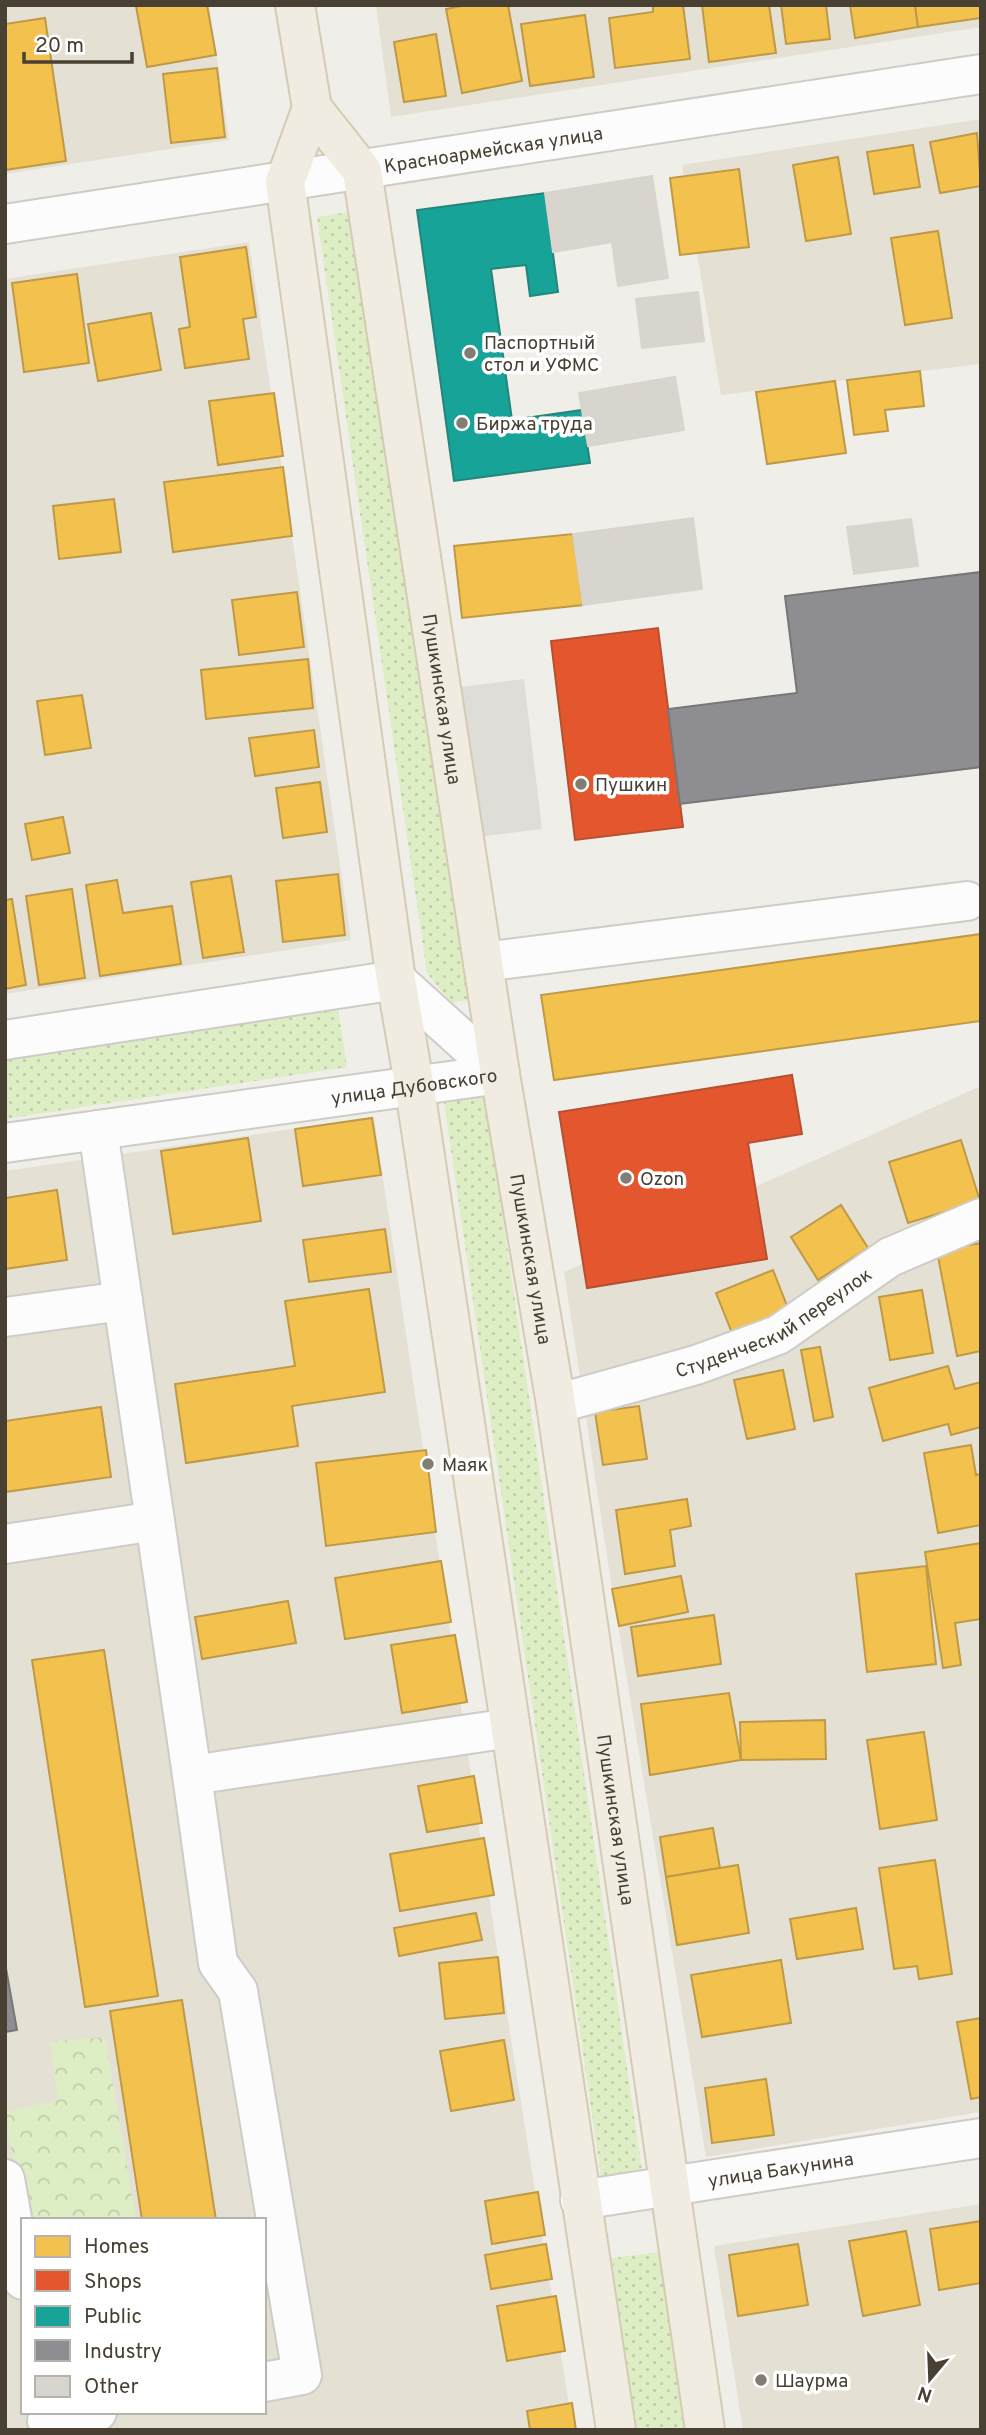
<svg xmlns="http://www.w3.org/2000/svg" width="986" height="2435" font-family="Overpass,sans-serif">
<style>
.residential{fill:#e5e0d4;fill-rule:evenodd}
.forest{fill:url(#forest-crowns)}
.park{fill:url(#park-dots)}
.parking{fill:#dfddd8}
.homes{fill:#f2c14e;stroke:#bf9a46;stroke-width:2}
.shops{fill:#e4572e;stroke:#b55030;stroke-width:2}
.public{fill:#17a398;stroke:#25857a;stroke-width:2}
.industry{fill:#8d8d92;stroke:#787676;stroke-width:2}
.building{fill:#d8d5cf;stroke:#d9d5ce;stroke-width:2}
.lines{fill:none;stroke-linecap:round;stroke-linejoin:round}
.minor-casing{stroke:#ceccc6;stroke-width:42}
.major-casing{stroke:#d5cbb3;stroke-width:42}
.minor{stroke:#fdfcfc;stroke-width:38}
.major{stroke:#f1ece2;stroke-width:38}
.poi-dot{fill:#827d72;stroke:#fff;stroke-width:2.5}
.labels{text-anchor:middle;stroke-width:7;stroke-linejoin:round;paint-order:stroke}
.street-label{font-size:19px;fill:#474033;stroke:#fff}
.poi-label{font-size:19px;fill:#474033;stroke:#fff;text-anchor:start}
</style>
<defs>
<pattern id="forest-crowns" width="20" height="18" patternUnits="userSpaceOnUse" patternTransform="scale(1.75)"><rect width="20" height="18" fill="#ddeec5"/><path d="M2 6a3 3 0 1 1 6 0M12 15a3 3 0 1 1 6 0" fill="none" stroke="#bfcdaa"/></pattern>
<pattern id="park-dots" width="8" height="8" patternUnits="userSpaceOnUse" patternTransform="scale(1.75)"><rect width="8" height="8" fill="#ddeec5"/><path d="M2 2h.1M6 6h.1" fill="none" stroke="#bfcdaa" stroke-width="1.8" stroke-linecap="round"/></pattern>
</defs>
<rect width="100%" height="100%" fill="#f0eee8"/>
<!-- residential -->
<g class="residential">
<polygon points="5,5 209,5 229,140 5,174"/>
<polygon points="376,5 981,5 981,27 391,117"/>
<polygon points="981,119 981,364 721,395 682,165"/>
<polygon points="249,242 351,940 5,994 5,279"/>
<polygon points="981,1086 981,2112 706,2157 612,1589 564,1272"/>
<path d="M374,1117L498,1957L573,2430H5V1171ZM23,2220H264V2412H23Z"/>
<polygon points="981,2204 981,2430 743,2430 714,2246"/>
</g>
<!-- forest -->
<polygon class="forest" points="105,2037 136,2220 23,2220 5,2112 58,2100 50,2042"/>
<!-- park -->
<g class="park">
<polygon points="349,212 470,1000 451,1003 427,973 317,217"/>
<polygon points="338,1009 347,1067 5,1119 5,1059"/>
<polygon points="485,1096 643,2177 602,2183 444,1102"/>
<polygon points="659,2252 684,2430 636,2430 612,2258"/>
</g>
<!-- parking -->
<polygon class="parking" points="524,679 542,829 479,837 461,687"/>
<!-- homes -->
<g class="homes">
<polygon points="207,5 216,55 147,67 136,6"/>
<polygon points="466,5 508,5 522,81 462,93 446,9"/>
<polygon points="653,5 683,5 690,59 615,68 609,18 653,12"/>
<polygon points="702,5 769,5 776,53 709,62"/>
<polygon points="781,5 826,5 830,39 786,44"/>
<polygon points="850,5 915,5 918,27 855,38"/>
<polygon points="915,5 981,5 981,18 918,27"/>
<polygon points="585,15 594,77 530,86 521,24"/>
<polygon points="45,18 66,161 5,170 5,24"/>
<polygon points="436,34 446,96 404,102 394,42"/>
<polygon points="217,68 225,137 171,143 163,74"/>
<polygon points="977,133 981,186 940,193 930,142"/>
<polygon points="913,145 920,187 874,194 867,152"/>
<polygon points="838,157 851,234 806,241 793,165"/>
<polygon points="739,169 749,247 680,255 670,178"/>
<polygon points="938,231 952,318 905,325 891,238"/>
<polygon points="246,247 256,317 243,319 249,359 185,368 179,329 190,327 180,257"/>
<polygon points="77,274 89,363 24,372 12,283"/>
<polygon points="151,313 161,370 98,381 88,324"/>
<polygon points="920,371 924,406 885,410 888,431 854,435 847,380"/>
<polygon points="835,381 846,453 767,464 756,392"/>
<polygon points="274,393 283,456 218,465 209,401"/>
<polygon points="283,467 292,536 173,552 164,482"/>
<polygon points="114,499 121,552 59,559 53,506"/>
<polygon points="573,534 583,605 462,618 454,546"/>
<polygon points="297,592 304,647 239,655 232,600"/>
<polygon points="308,659 313,708 206,719 201,670"/>
<polygon points="82,695 91,748 45,755 37,701"/>
<polygon points="314,730 319,767 255,776 249,738"/>
<polygon points="320,782 327,832 283,838 276,788"/>
<polygon points="63,817 70,853 32,860 25,824"/>
<polygon points="338,874 345,935 283,942 276,881"/>
<polygon points="231,876 244,952 203,958 191,882"/>
<polygon points="117,880 123,913 172,906 181,964 100,976 86,885"/>
<polygon points="72,889 85,978 39,985 26,896"/>
<polygon points="12,899 26,985 5,989 5,900"/>
<polygon points="981,934 981,1021 554,1080 541,995"/>
<polygon points="372,1118 381,1175 303,1186 295,1129"/>
<polygon points="248,1138 261,1221 173,1234 161,1151"/>
<polygon points="961,1140 980,1201 908,1223 889,1162"/>
<polygon points="57,1190 67,1260 5,1269 5,1198"/>
<polygon points="841,1205 868,1248 818,1280 791,1237"/>
<polygon points="385,1229 391,1272 309,1282 303,1240"/>
<polygon points="981,1243 981,1351 957,1356 937,1251"/>
<polygon points="773,1270 789,1311 732,1333 716,1293"/>
<polygon points="369,1289 385,1392 292,1406 298,1446 186,1463 175,1384 295,1366 285,1301"/>
<polygon points="922,1290 933,1353 890,1360 879,1297"/>
<polygon points="820,1347 833,1417 814,1421 801,1350"/>
<polygon points="948,1366 955,1389 981,1382 981,1427 951,1435 948,1424 883,1441 869,1388"/>
<polygon points="783,1370 795,1429 747,1439 734,1380"/>
<polygon points="639,1406 647,1459 603,1465 595,1412"/>
<polygon points="101,1407 111,1477 5,1492 5,1421"/>
<polygon points="971,1445 976,1475 981,1474 981,1525 938,1533 924,1453"/>
<polygon points="426,1450 436,1532 326,1546 316,1463"/>
<polygon points="687,1499 691,1526 670,1530 675,1566 625,1574 616,1510"/>
<polygon points="981,1543 981,1619 955,1623 961,1665 943,1668 925,1552"/>
<polygon points="441,1561 451,1622 345,1639 335,1578"/>
<polygon points="926,1566 936,1664 867,1672 856,1574"/>
<polygon points="681,1576 688,1612 619,1626 612,1589"/>
<polygon points="288,1601 296,1643 202,1659 195,1617"/>
<polygon points="714,1615 721,1664 638,1676 631,1627"/>
<polygon points="455,1635 467,1702 402,1713 391,1645"/>
<polygon points="104,1650 158,1996 85,2007 32,1660"/>
<polygon points="729,1693 741,1760 650,1775 641,1704"/>
<polygon points="825,1720 826,1759 741,1760 740,1722"/>
<polygon points="924,1732 937,1820 880,1829 867,1740"/>
<polygon points="474,1776 482,1823 427,1832 418,1786"/>
<polygon points="713,1828 720,1868 666,1877 660,1837"/>
<polygon points="484,1838 494,1895 400,1911 390,1854"/>
<polygon points="935,1860 952,1974 919,1979 917,1966 894,1969 879,1868"/>
<polygon points="738,1865 749,1933 677,1945 666,1877"/>
<polygon points="856,1908 863,1949 797,1959 790,1919"/>
<polygon points="476,1913 482,1940 399,1956 394,1928"/>
<polygon points="498,1957 504,2013 445,2019 439,1963"/>
<polygon points="781,1960 791,2023 702,2037 691,1975"/>
<polygon points="182,2000 216,2220 142,2220 110,2011"/>
<polygon points="981,2018 981,2097 971,2099 957,2022"/>
<polygon points="504,2040 514,2100 451,2111 440,2051"/>
<polygon points="766,2079 774,2135 712,2143 705,2088"/>
<polygon points="538,2192 545,2235 492,2244 485,2201"/>
<polygon points="981,2221 981,2283 939,2290 930,2229"/>
<polygon points="906,2231 920,2305 863,2316 849,2241"/>
<polygon points="546,2244 552,2279 491,2289 485,2255"/>
<polygon points="798,2244 808,2305 738,2316 729,2255"/>
<polygon points="556,2296 565,2351 507,2361 497,2306"/>
<polygon points="572,2403 576,2430 530,2430 527,2411"/>
</g>
<!-- shops -->
<g class="shops">
<polygon points="658,628 683,827 575,840 551,641"/>
<polygon points="792,1075 802,1134 748,1143 767,1259 587,1288 559,1112"/>
</g>
<!-- public -->
<polygon class="public" points="545,193 558,292 530,296 526,265 491,269 512,420 582,410 590,463 454,481 417,210"/>
<!-- industry -->
<g class="industry">
<polygon points="981,572 981,767 680,804 668,709 797,693 785,596"/>
<polygon points="5,1963 17,2030 5,2032"/>
</g>
<!-- building -->
<g class="building">
<polygon points="652,176 668,278 618,286 612,242 553,252 545,193"/>
<polygon points="698,292 704,341 642,348 636,299"/>
<polygon points="675,377 684,430 588,446 579,393"/>
<polygon points="693,518 702,589 583,605 573,534"/>
<polygon points="911,519 918,566 854,574 847,527"/>
</g>
<g class="lines">
<defs>
<g id="minor">
<path id="s1" d="M5,224L981,74"/>
<polyline points="483,962 967,901"/>
<polyline points="5,1040 396,980 500,1074"/>
<polyline points="98,1130 192,1775 510,1728"/>
<path id="s2" d="M5,1143L500,1074"/>
<polyline points="5,1317 123,1301"/>
<path id="s3" d="M556,1404L696,1365L778,1335L890,1257L981,1218"/>
<polyline points="5,1544 155,1521"/>
<polyline points="192,1775 218,1963 238,1991 302,2375 264,2382"/>
<polyline points="5,2179 23,2280"/>
<path id="s4" d="M580,2200L981,2138"/>
<polyline points="47,2421 97,2412"/>
</g>
<g id="major">
<path id="s5" d="M295,5L312,108L362,171L500,1074L556,1404L705,2430"/>
<polyline points="312,108 285,182 396,980 414,1083 616,2430"/>
</g>
</defs>
<!-- minor casing -->
<use href="#minor" class="minor-casing"/>
<!-- major casing -->
<use href="#major" class="major-casing"/>
<!-- minor -->
<use href="#minor" class="minor"/>
<!-- major -->
<use href="#major" class="major"/>
</g>
<!-- markers -->
<g class="poi-dot">
<circle cx="470" cy="353" r="7"/>
<circle cx="462" cy="423" r="7"/>
<circle cx="581" cy="784" r="7"/>
<circle cx="626" cy="1178" r="7"/>
<circle cx="428" cy="1464" r="7"/>
<circle cx="761" cy="2380" r="7"/>
</g>
<g class="labels">
<!-- street labels -->
<g class="street-label">
<text dy="7" stroke="none"><textPath href="#s1" startOffset="494">Красноармейская улица</textPath></text>
<text dy="7" stroke="none"><textPath href="#s5" startOffset="719">Пушкинская улица</textPath></text>
<text dy="7" stroke="none"><textPath href="#s2" startOffset="413">улица Дубовского</textPath></text>
<text dy="7" stroke="none"><textPath href="#s5" startOffset="1286">Пушкинская улица</textPath></text>
<text dy="7" stroke="none"><textPath href="#s3" startOffset="234">Студенческий переулок</textPath></text>
<text dy="7" stroke="none"><textPath href="#s5" startOffset="1853">Пушкинская улица</textPath></text>
<text dy="7" stroke="none"><textPath href="#s4" startOffset="203">улица Бакунина</textPath></text>
</g>
<!-- poi labels -->
<g class="poi-label">
<text x="484" y="349">Паспортный<tspan x="484" dy="22">стол и УФМС</tspan></text>
<text x="476" y="430">Биржа труда</text>
<text x="595" y="791">Пушкин</text>
<text x="640" y="1185">Ozon</text>
<text x="442" y="1471">Маяк</text>
<text x="775" y="2387">Шаурма</text>
</g>
</g>
<!-- border -->
<rect width="986" height="2435" fill="none" stroke="#474033" stroke-width="14"/>
<!-- legend -->
<rect x="21" y="2218" width="245" height="196" fill="#ffffff" stroke="#b5b3ad" stroke-width="2"/>
<rect x="35" y="2236" width="35" height="21" fill="#f2c14e" stroke="#b5b3ad" stroke-width="2"/>
<text x="84" y="2253" font-size="21" fill="#474033">Homes</text>
<rect x="35" y="2270" width="35" height="21" fill="#e4572e" stroke="#b5b3ad" stroke-width="2"/>
<text x="84" y="2288" font-size="21" fill="#474033">Shops</text>
<rect x="35" y="2306" width="35" height="21" fill="#17a398" stroke="#b5b3ad" stroke-width="2"/>
<text x="84" y="2323" font-size="21" fill="#474033">Public</text>
<rect x="35" y="2340" width="35" height="21" fill="#8d8d92" stroke="#b5b3ad" stroke-width="2"/>
<text x="84" y="2358" font-size="21" fill="#474033">Industry</text>
<rect x="35" y="2376" width="35" height="21" fill="#d8d5cf" stroke="#b5b3ad" stroke-width="2"/>
<text x="84" y="2393" font-size="21" fill="#474033">Other</text>
<!-- north arrow -->
<g transform="translate(930 2379) rotate(199)" stroke="#ffffff" stroke-width="5" paint-order="stroke">
<path d="M0-5L12 26L0 18L-12 26Z" fill="#474033"/>
<text y="-10" font-size="19" font-weight="bold" text-anchor="middle" fill="#474033">N</text>
</g>
<!-- scale -->
<path d="M24 52v10h108v-10" fill="none" stroke="#474033" stroke-width="3.5"/>
<text x="35" y="52" font-size="21" fill="#474033" stroke="#ffffff" stroke-width="5" paint-order="stroke">20 m</text>
</svg>
